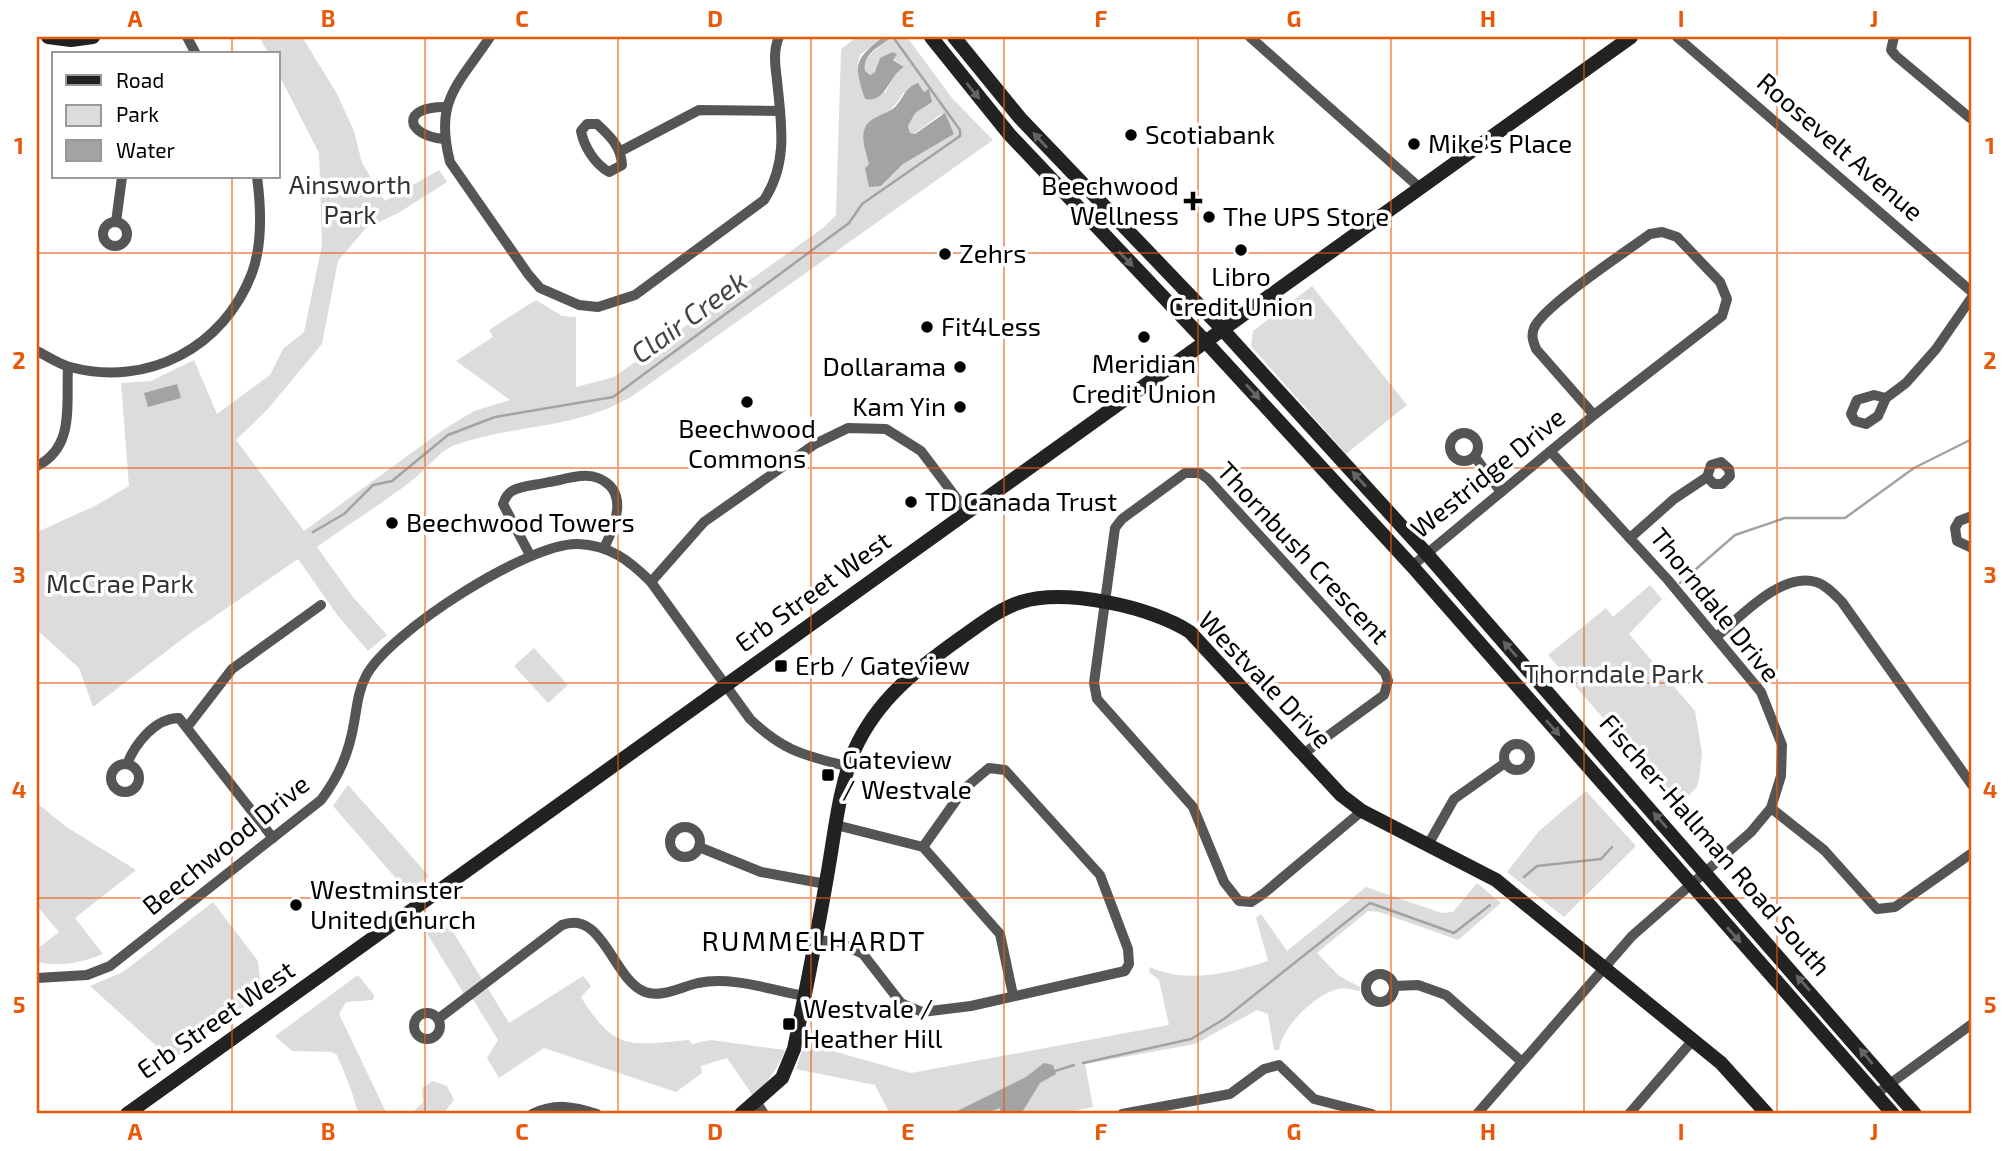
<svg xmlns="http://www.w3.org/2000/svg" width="2009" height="1151" font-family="'Exo 2',sans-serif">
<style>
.green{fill:#dcdcdc;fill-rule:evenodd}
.water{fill:#a3a3a3}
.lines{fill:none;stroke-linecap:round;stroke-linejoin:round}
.stream{stroke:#a3a3a3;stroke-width:2.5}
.street{stroke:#555;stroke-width:10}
.secondary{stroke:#222;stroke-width:14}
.oneway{fill:#646464}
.grid{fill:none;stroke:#e8590c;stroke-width:2;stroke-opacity:0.55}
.poi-dot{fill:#000;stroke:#fff;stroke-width:2.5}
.labels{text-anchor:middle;stroke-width:7;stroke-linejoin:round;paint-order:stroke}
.poi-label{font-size:26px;fill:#000;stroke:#fff;text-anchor:start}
.street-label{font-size:26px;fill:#000;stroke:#fff}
.park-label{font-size:26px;fill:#333;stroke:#fff}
.water-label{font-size:28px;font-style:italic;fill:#444;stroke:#fff}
.neighbourhood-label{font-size:28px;letter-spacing:2px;fill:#000;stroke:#fff}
.neatline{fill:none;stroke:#e8590c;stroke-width:2.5}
.grid-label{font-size:23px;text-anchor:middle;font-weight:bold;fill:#e8590c}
</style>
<rect width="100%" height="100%" fill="#fff"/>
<!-- green -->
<g class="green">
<path d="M259,37H302L336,92L354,131L362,163L385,201L439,170L447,182L400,212L365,229L338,261L322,344L267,410L236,440L304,531L443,430L474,411L510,400L456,361L493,337L489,330L536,300L562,316L576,317V387L614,377L823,228L836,215L841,49L857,37H883L860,55L858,64L885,93L896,72L904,67L893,59L892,52L880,58L876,72L869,75L865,71L864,60L888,39L887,37H907L952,98L993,140L631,397C573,430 514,424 455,445C440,450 427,469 414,479C383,503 349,524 317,547L353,597L387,635L368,651L338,616L298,559L189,634L93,707L79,668L37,630V532L95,506L129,486L121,383L151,381L194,360L217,414L270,375L283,349L304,332L322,245L319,153L278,73V54H269ZM921,90L924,92L908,126L910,133L914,134L941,114L954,134L903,164L881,186L865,168L869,164C854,104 882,132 903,93Z"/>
<polygon points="1312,286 1407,405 1346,454 1251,346 1253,331"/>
<polygon points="1650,585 1662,599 1629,634 1695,711 1702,753 1700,773 1697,787 1679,805 1548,655 1606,608 1613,617"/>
<polygon points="534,648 568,685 548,703 514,666"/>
<polygon points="348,785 429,876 407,891 333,806"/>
<polygon points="1586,791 1636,846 1564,917 1507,872 1539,831"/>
<path d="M37,803L65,826L136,870L75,918L103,954C81,963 60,967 37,962V949L59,932L37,906Z"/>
<path d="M1477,883L1501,903L1458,940L1379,912L1368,911L1317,953L1339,976L1360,987V991C1353,990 1344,987 1338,989C1315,994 1282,1027 1279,1050H1274L1268,1014L1257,1010L1195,1044L1085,1064L1093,1107L1059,1114H890L875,1085L796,1069L804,1043L911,1073L1169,1025L1159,980L1149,972L1150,967C1186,984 1231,973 1268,961L1256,918L1261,914L1287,951L1366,887L1442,913L1453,912Z"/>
<polygon points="213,902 258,961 260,981 251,994 254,1000 172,1060 90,986 123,972"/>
<path d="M442,914L509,1023L583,976L591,986L581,997C615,1052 630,1045 689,1040L692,1044L711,1040L785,1050C777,1070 768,1082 753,1096L727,1058L701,1066L702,1073L676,1092L544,1048L499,1078L487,1058L498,1040L474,1001L464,994L423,927Z"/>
<path d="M358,975L374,995L373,1000L346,1002L339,1014L386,1112H413L423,1102L422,1088L433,1081L447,1086L454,1100L443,1114H358C355,1097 344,1072 337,1055L332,1052L292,1051L275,1036Z"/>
</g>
<!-- water -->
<g class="water">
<path d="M883,37L889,39C876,49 863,54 865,71L870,75L875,72L880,58L892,52L897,54L893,60L904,67C888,76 887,103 865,99C853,63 855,59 883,37Z"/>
<path d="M918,83L924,92L929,89L932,102L915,113L908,126L910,133L915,134L945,113L954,134L903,164L881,186L869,187L865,168L869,164C865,148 856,127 875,118C882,114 889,112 895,107C904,98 904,88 918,83Z"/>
<polygon points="177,384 181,398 148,407 144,393"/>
<polygon points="1044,1063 1053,1065 1056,1074 1040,1083 1021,1114 1001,1114 1000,1108 982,1114 951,1114 1026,1077"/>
</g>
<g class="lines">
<!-- stream -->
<g class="stream">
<polyline points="313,532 344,514 373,485 392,481 448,435 495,417 613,397 849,223 862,204 960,136 960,130 893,37"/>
<polyline points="1680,583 1735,535 1785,518 1845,518 1914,468 1972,439"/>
<polyline points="1524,877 1537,866 1601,859 1612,847"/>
<polyline points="1083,1063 1191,1039 1224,1019 1370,903 1454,933 1490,905"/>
<polyline points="1052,1072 1074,1065"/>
</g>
<!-- street -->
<g class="street">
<polyline points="187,37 196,54"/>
<path d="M490,37C458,85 434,100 450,162L528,274L540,288L579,305L598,307L635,295L764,200C789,162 781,122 777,80C775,65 773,50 779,37"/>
<polyline points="1250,37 1420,188"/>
<polyline points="1677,37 1972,292"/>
<polyline points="1894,37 1891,50 1896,56 1970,118"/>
<path d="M587,124H597C610,136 621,146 622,165L609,172C595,164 584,147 581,131Z"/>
<path d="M444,139C404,135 401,106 446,107"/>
<polyline points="621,151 699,110 780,111"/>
<circle cx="115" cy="234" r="12"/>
<polyline points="116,222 122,177"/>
<path d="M37,351C47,356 59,364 70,367C148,388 224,347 252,273C263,243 261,207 257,177"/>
<polyline points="1886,398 1874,395 1857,400 1851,414 1855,421 1866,424 1878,416 1886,398 1906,383 1936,349 1972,297"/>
<circle cx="1464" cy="447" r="14"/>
<polyline points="1475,457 1501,492"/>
<path d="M37,466C75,447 66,405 68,367"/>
<polyline points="1972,516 1959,521 1955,528 1957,541 1972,548"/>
<polyline points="1630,538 1674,499 1707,477 1711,465 1721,462 1729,469 1730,476 1722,484 1714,484 1707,477"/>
<path d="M530,555L503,504C505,498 507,494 512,491C522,485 538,485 549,482C563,480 584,472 598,478C630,491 615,526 604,548"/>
<path d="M1412,566L1594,415L1722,316L1727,299L1720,282L1677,237L1662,232L1650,234C1627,251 1543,306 1534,328C1531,336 1533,341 1536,349L1594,415"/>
<polyline points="651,582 704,522 815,444 848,428 886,429 921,451 967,512"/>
<path d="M1716,637C1741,617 1780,572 1816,582C1826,585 1834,594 1842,602L1972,785"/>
<polyline points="188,726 232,669 321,605"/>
<circle cx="1517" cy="757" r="13"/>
<polyline points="1303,754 1384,695 1388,681 1385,673 1208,479 1200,473 1185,473 1122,519 1115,528 1094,683 1097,699 1193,807 1224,882 1239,901 1251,902 1263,894 1362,811"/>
<path d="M127,764C135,744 155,718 179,718L273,838"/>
<circle cx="125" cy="778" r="14"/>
<polyline points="1771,808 1824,850 1877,909 1895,907 1972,853"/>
<polyline points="836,825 923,847 1000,934 1013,995"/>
<circle cx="685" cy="842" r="15"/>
<polyline points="1429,843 1454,799 1505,763"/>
<polyline points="699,847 761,872 826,884"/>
<polyline points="816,940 839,942 863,954 901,1003 922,1012 971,1006 1125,971 1129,964 1128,949 1100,875 1005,770 989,768 964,789 923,847"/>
<circle cx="1380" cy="988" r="14"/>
<path d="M37,978L87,975L110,966L321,800C339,776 349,753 354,723C357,707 358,691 366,676C388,633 529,542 578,544C610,545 630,561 651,582L750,719C784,752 805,755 849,767"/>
<polyline points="1394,986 1418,985 1446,995 1521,1061"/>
<circle cx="427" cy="1026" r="13"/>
<path d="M438,1019L562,925C603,909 613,980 645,992C661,998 681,987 698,983C732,976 771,990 805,996"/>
<polyline points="1876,1094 1972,1024"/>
<polyline points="757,1103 764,1114"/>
<path d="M532,1114C555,1103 573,1106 597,1114"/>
<polyline points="1122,1114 1230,1094 1264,1069 1279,1065 1314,1099 1372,1114"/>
<polyline points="1477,1114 1632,936 1751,832 1771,808 1781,776 1782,745 1761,692 1668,580 1551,452"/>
<polyline points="1629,1114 1693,1040"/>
</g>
<!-- secondary -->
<g class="secondary">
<polyline points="48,37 71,40 93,37"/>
<polyline points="931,37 1009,134 1206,342 1412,566 1893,1114"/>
<polyline points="954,37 1020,118 1223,330 1426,553 1915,1114"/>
<polyline points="127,1114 1631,37"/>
<path d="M741,1114L782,1078L794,1049C806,990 818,930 828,871C835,831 839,789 854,751C877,699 917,669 962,637C981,624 999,609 1021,602C1065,588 1153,607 1190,632L1341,795L1362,811L1496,880L1721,1063L1767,1114"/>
</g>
</g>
<!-- one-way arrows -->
<defs><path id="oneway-solid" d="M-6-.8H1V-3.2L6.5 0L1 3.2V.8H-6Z" transform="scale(1.75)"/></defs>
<g class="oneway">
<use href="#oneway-solid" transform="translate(973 91) rotate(51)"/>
<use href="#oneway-solid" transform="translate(1040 140) rotate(-133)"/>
<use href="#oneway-solid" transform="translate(1126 259) rotate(46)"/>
<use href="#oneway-solid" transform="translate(1253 392) rotate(48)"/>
<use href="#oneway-solid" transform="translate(1359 479) rotate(-132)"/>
<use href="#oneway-solid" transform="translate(1510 649) rotate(-131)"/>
<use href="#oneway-solid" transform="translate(1553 728) rotate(49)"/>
<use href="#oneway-solid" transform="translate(1660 820) rotate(-131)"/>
<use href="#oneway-solid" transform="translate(1734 935) rotate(48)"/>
<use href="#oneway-solid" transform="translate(1803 983) rotate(-132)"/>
<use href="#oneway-solid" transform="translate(1866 1056) rotate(-129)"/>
</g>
<!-- grid -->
<path class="grid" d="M232,37V54M425,37V1114M618,37V1114M811,37V1114M1004,37V1114M1198,37V1114M1391,37V1114M1584,37V1114M1777,37V1114M232,177V1114M37,253H1972M37,468H1972M37,683H1972M37,898H1972"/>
<!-- markers -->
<g class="poi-dot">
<circle cx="1131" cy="135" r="7"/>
<circle cx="1414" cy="144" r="7"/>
<path d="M1189.5 190.5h7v7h7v7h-7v7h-7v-7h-7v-7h7z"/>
<circle cx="1209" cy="217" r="7"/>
<circle cx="1241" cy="250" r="7"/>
<circle cx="945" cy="254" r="7"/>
<circle cx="927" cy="327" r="7"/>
<circle cx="1144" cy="337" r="7"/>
<circle cx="960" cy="367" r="7"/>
<circle cx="747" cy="402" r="7"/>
<circle cx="960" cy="407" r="7"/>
<circle cx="911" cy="502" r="7"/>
<circle cx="392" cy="523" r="7"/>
<rect x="774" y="659" width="14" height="14" rx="3.5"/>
<rect x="821" y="768" width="14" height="14" rx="3.5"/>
<circle cx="296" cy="905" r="7"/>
<rect x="782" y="1017" width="14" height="14" rx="3.5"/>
</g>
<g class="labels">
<!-- poi labels -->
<g class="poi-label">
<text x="1145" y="144">Scotiabank</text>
<text x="1428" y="153">Mike's Place</text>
<text x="1179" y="195" text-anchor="end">Beechwood<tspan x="1179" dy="30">Wellness</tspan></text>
<text x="1223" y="226">The UPS Store</text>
<text x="959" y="263">Zehrs</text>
<text x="1241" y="286" text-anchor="middle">Libro<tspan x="1241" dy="30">Credit Union</tspan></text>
<text x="941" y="336">Fit4Less</text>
<text x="1144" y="373" text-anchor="middle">Meridian<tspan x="1144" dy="30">Credit Union</tspan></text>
<text x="946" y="376" text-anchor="end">Dollarama</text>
<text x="946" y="416" text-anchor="end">Kam Yin</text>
<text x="747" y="438" text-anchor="middle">Beechwood<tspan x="747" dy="30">Commons</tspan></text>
<text x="925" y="511">TD Canada Trust</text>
<text x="406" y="532">Beechwood Towers</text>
<text x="795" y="675">Erb / Gateview</text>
<text x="842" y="769">Gateview<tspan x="842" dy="30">/ Westvale</tspan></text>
<text x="310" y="899">Westminster<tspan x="310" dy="30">United Church</tspan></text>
<text x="803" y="1018">Westvale /<tspan x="803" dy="30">Heather Hill</tspan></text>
</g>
<!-- street labels -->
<g class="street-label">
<text transform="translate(1840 147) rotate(41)" y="9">Roosevelt Avenue</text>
<text transform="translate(1488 473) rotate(-39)" y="9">Westridge Drive</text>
<text transform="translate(1303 553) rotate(47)" y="9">Thornbush Crescent</text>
<text transform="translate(813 592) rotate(-36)" y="9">Erb Street West</text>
<text transform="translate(1715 605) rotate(51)" y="9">Thorndale Drive</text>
<text transform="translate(1265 680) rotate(46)" y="9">Westvale Drive</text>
<text transform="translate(226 845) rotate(-39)" y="9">Beechwood Drive</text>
<text transform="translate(1715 845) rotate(49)" y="9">Fischer-Hallman Road South</text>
<text transform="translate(216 1020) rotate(-35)" y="9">Erb Street West</text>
</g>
<!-- park labels -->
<g class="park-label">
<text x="350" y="194">Ainsworth<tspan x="350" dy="30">Park</tspan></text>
<text x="120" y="593">McCrae Park</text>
<text x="1614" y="683">Thorndale Park</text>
</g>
<!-- water labels -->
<g class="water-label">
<text transform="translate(689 317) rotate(-36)" y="10">Clair Creek</text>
</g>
<!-- neighbourhood labels -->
<g class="neighbourhood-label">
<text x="814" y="951">RUMMELHARDT</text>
</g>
</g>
<!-- border -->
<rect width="2009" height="1151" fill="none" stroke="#ffffff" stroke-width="77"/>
<!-- legend -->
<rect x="52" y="52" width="228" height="126" fill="#ffffff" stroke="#999999" stroke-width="2"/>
<rect x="66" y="75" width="35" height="10" fill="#222222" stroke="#999999" stroke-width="2"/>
<text x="116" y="88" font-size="21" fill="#000000">Road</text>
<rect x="66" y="105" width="35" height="21" fill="#dcdcdc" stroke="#999999" stroke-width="2"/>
<text x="116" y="122" font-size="21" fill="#000000">Park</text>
<rect x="66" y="140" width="35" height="21" fill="#a3a3a3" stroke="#999999" stroke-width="2"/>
<text x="116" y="158" font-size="21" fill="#000000">Water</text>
<rect x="38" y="38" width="1932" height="1074" class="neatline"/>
<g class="grid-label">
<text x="135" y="27">A</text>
<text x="328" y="27">B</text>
<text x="522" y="27">C</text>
<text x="715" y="27">D</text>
<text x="908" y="27">E</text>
<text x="1101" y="27">F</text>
<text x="1294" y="27">G</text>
<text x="1488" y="27">H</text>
<text x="1681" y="27">I</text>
<text x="1874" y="27">J</text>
<text x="19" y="154">1</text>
<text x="1990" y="154">1</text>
<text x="19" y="369">2</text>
<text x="1990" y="369">2</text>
<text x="19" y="583">3</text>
<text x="1990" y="583">3</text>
<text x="19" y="798">4</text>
<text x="1990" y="798">4</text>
<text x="19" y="1013">5</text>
<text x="1990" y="1013">5</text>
<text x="135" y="1140">A</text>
<text x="328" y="1140">B</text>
<text x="522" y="1140">C</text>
<text x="715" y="1140">D</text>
<text x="908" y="1140">E</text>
<text x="1101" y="1140">F</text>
<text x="1294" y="1140">G</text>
<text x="1488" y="1140">H</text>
<text x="1681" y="1140">I</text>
<text x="1874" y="1140">J</text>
</g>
</svg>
